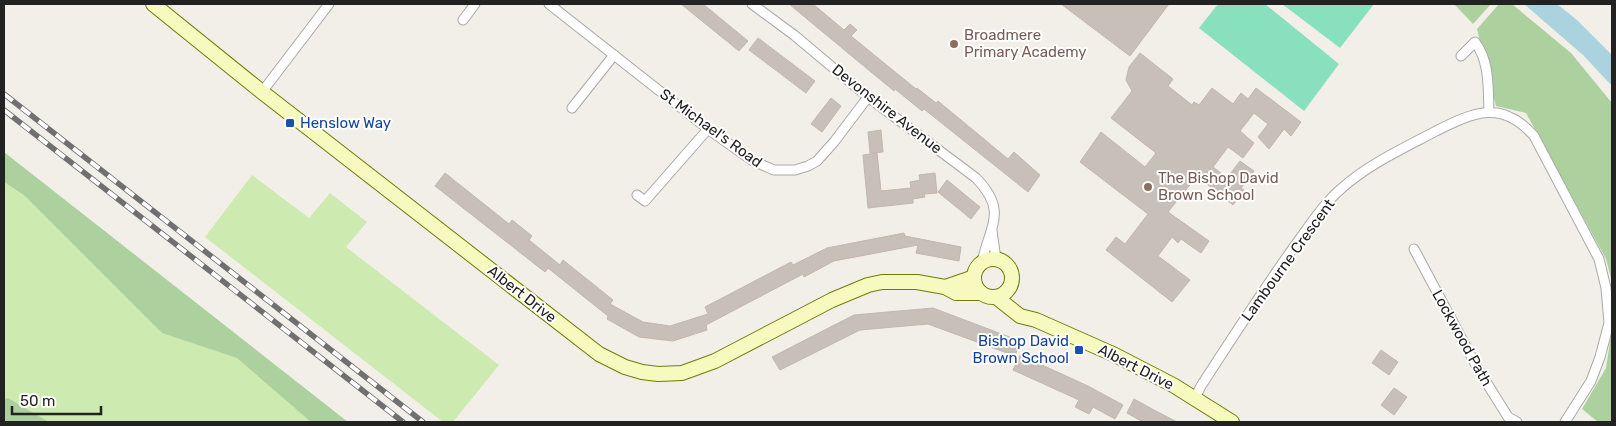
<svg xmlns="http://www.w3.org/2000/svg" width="1616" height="426" font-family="Rubik,sans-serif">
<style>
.grass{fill:#cdebb0}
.forest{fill:#add19e}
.pitch{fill:#88e0be}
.water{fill:#aad3df}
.building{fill:#c7bfb8;stroke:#c4b6ab}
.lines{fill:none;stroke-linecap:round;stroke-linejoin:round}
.street-casing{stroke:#a9a9a9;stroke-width:11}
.secondary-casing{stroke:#707d05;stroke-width:16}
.street{stroke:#fff;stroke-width:9}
.secondary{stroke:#f7fabf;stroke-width:14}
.rail-casing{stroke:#707070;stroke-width:5.5}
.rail{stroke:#fff;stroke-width:4;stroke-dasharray:11;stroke-linecap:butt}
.education-dot{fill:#8d6e63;stroke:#fff;stroke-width:2}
.transit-dot{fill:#1a4fb4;stroke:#fff;stroke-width:2}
.labels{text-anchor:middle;stroke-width:4;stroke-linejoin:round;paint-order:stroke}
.education-label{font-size:15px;fill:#785e54;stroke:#fff;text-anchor:start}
.street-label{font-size:15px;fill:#222;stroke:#fff}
.transit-label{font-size:15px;fill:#164399;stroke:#fff;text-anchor:start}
</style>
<rect width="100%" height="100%" fill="#f2efe9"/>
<!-- grass -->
<g class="grass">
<polygon points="4,161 342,422 4,422"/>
<polygon points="252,175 309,218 330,193 367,222 346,247 499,365 453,422 443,422 205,237"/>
</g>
<!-- forest -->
<g class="forest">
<polygon points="1454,4 1491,4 1473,24"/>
<polygon points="1499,4 1512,4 1571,53 1612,103 1612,282 1606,259 1526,113 1496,106 1477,29"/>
<polygon points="4,152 348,422 311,422 237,358 162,333 24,195 4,182"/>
<polygon points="1612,328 1612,422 1598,422 1582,409 1606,368"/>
<polygon points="8,398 49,422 4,422 4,399"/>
</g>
<!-- pitch -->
<g class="pitch">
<polygon points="1218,4 1265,4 1339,64 1304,111 1199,28"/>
<polygon points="1282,4 1374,4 1340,48"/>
</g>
<!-- water -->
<polygon class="water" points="1524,4 1557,4 1577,20 1612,55 1612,86 1583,55"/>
<!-- building -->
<g class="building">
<polygon points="681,4 703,4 748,41 739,51"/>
<polygon points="789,4 813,4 844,30 850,24 857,30 851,36 916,89 917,88 936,103 938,101 1008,159 1014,152 1040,175 1028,192 924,109 922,111 895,89 894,91"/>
<polygon points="1061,4 1169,4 1130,56"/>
<polygon points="758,38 815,81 806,93 749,50"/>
<polygon points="1140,53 1173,79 1168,86 1192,105 1194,102 1199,105 1212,88 1233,104 1241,93 1248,99 1256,88 1301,122 1291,136 1284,129 1269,149 1258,137 1268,124 1254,113 1240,131 1254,143 1243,158 1228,147 1213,167 1227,178 1240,161 1254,171 1241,188 1244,190 1233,205 1197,176 1168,212 1209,241 1201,253 1181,239 1178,243 1172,237 1158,256 1190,280 1172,302 1106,250 1116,237 1125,244 1148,214 1080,162 1101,132 1145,167 1156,153 1111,118 1132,91 1126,80 1129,67"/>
<polygon points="831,98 841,106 822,132 811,124"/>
<polygon points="881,130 883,152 870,153 868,132"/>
<polygon points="877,153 881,191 911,188 910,182 920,180 919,175 935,173 937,193 924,194 925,197 913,199 913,203 868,208 863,155"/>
<polygon points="445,173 509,224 512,220 532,236 529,240 560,265 563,260 613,300 610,304 643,322 670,326 708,314 705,307 791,262 793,265 827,248 904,233 905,236 961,247 959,261 916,253 918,245 834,261 804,277 803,274 706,325 707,330 673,341 639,337 607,319 608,316 548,268 545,272 435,186"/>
<polygon points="947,180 980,207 971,219 938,192"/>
<polygon points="933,308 1020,341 1015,356 928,324 860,330 780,370 772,357 854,315"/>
<polygon points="1381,350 1398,362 1389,375 1372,363"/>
<polygon points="1020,355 1088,386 1123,405 1115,419 1093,407 1089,414 1075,407 1079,400 1013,370"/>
<polygon points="1394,388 1407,397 1394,415 1381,405"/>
<polygon points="1134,399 1154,410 1177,422 1143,422 1127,413"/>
</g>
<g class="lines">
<defs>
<g id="street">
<polyline points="549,4 708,129 753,161 774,170 795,170 808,166 817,161 834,142 868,97"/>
<path d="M752,4L794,35L868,97L976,178C1008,211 990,225 982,262"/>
<polyline points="463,20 475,4"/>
<path d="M1461,56L1475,42C1490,62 1488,88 1489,112"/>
<polyline points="262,92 329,4"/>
<polyline points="572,108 614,55"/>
<polyline points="637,195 645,201 708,129"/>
<polyline points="992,231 996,259"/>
<polyline points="1414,249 1478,369 1508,417 1517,422"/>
<path d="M1195,398L1201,386C1232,338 1263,290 1296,244C1310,225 1324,203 1342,188C1369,164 1404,148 1436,131C1474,112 1502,99 1534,136L1599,259L1606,288L1609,323L1600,357L1591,381L1565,422"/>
</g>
<g id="secondary">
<polyline points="153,4 262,92 599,354 625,367 642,372 658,374 682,373 715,361 832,300 868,285 882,282 917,282 945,287 956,293 981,293"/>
<circle cx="993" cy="278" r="19"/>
<polyline points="945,287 974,277"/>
<polyline points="996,297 1020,316 1036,320 1115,355 1173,385 1232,422"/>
</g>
</defs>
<!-- street casing -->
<use href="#street" class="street-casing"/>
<!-- secondary casing -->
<use href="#secondary" class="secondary-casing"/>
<!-- street -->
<use href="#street" class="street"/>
<!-- secondary -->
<use href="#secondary" class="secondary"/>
<defs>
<g id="rail">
<polyline points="4,94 423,422"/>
<polyline points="4,110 403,422"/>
</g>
</defs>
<!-- rail casing -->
<use href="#rail" class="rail-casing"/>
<!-- rail -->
<use href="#rail" class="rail"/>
</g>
<!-- markers -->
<g class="education-dot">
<circle cx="954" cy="44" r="5"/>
<circle cx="1148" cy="187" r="5"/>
</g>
<g class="transit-dot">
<rect x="285" y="118" width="10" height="10" rx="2.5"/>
<rect x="1074" y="345" width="10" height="10" rx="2.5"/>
</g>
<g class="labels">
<!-- education labels -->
<g class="education-label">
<text x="964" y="40">Broadmere<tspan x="964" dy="17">Primary Academy</tspan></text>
<text x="1158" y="183">The Bishop David<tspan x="1158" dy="17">Brown School</tspan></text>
</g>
<!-- street labels -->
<g class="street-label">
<text transform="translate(887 109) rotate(38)" y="5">Devonshire Avenue</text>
<text transform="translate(711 128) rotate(36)" y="5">St Michael's Road</text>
<text transform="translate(1288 260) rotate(-54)" y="5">Lambourne Crescent</text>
<text transform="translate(522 294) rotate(38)" y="5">Albert Drive</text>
<text transform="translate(1462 338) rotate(61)" y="5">Lockwood Path</text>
<text transform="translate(1136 367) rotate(27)" y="5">Albert Drive</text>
</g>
<!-- transit labels -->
<g class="transit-label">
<text x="300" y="128">Henslow Way</text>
<text x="1069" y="346" text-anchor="end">Bishop David<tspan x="1069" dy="17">Brown School</tspan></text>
</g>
</g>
<!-- border -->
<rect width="1616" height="426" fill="none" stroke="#222222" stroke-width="10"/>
<!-- scale -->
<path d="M12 406v8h89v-8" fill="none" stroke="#222222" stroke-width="2.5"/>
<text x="20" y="406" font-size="15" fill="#222222" stroke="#ffffff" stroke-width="4" paint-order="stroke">50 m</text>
</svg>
